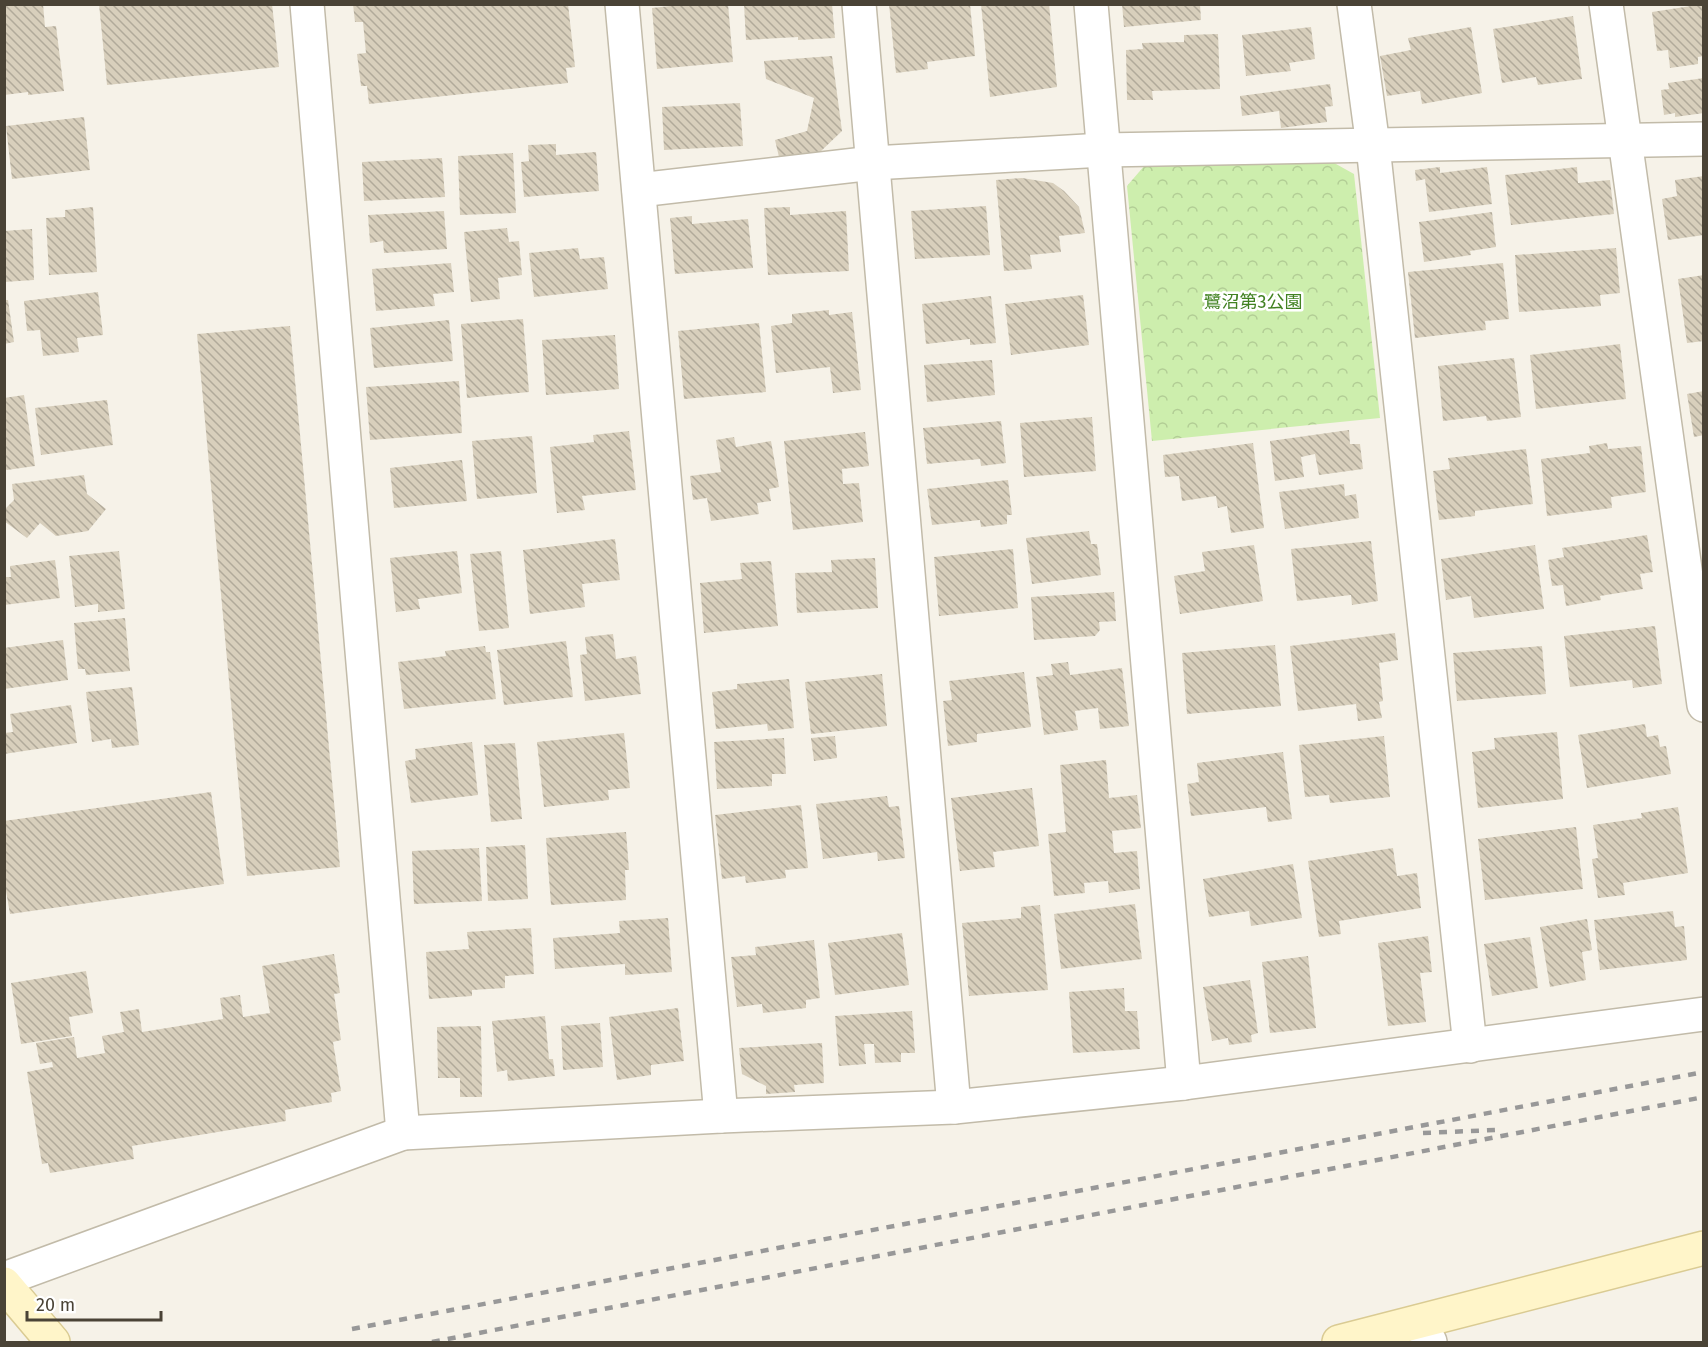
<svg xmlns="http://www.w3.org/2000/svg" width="1708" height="1347" font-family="'Fira Sans','Noto Sans JP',sans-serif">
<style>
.park{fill:url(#park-crowns)}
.building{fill:url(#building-back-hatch)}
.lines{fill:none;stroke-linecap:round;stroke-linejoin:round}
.street-casing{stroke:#c2bba9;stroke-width:36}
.secondary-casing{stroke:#dacb93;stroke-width:36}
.street{stroke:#fff;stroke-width:33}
.secondary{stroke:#fff5c9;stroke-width:33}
.rail{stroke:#989898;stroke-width:4.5;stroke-dasharray:8 8;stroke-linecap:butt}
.labels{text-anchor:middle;stroke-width:5;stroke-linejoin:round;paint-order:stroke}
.park-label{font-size:18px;fill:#428222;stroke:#fff}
</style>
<defs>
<pattern id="park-crowns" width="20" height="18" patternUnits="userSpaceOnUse" patternTransform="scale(1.5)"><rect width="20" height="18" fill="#cdeead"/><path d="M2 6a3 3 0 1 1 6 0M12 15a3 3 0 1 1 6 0" fill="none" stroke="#b2cd95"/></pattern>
<pattern id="building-back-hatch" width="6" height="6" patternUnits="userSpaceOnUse" patternTransform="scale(1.5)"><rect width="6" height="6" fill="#d8cfbc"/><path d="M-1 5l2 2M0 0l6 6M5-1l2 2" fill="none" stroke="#b1aa9a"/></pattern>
</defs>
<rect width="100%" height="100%" fill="#f6f2e8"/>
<!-- park -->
<polygon class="park" points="1327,159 1354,174 1380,418 1152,441 1127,186 1145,165"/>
<!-- building -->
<g class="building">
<polygon points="4,4 43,4 45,27 56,26 64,91 28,95 28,92 4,95"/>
<polygon points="99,4 272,4 279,67 107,85"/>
<polygon points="353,4 568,4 575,67 566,68 568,83 369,104 367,86 361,86 357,54 366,53 363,22 355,22"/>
<polygon points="689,4 728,4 733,62 657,69 652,8"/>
<polygon points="744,4 832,4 835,38 798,40 798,37 746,40"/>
<polygon points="889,4 970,4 975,56 927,62 928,69 896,73"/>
<polygon points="981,4 1049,4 1057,87 990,97"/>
<polygon points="1122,4 1200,4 1201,20 1124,27"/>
<polygon points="1704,4 1704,56 1698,57 1698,64 1670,68 1668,50 1657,51 1652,12"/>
<polygon points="1573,16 1582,79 1538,85 1536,77 1502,83 1493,29"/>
<polygon points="1311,27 1315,59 1289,63 1291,71 1246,76 1242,35"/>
<polygon points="1471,27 1482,93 1422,104 1420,91 1387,96 1380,56 1411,50 1408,38"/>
<polygon points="1218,34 1220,89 1152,91 1153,100 1127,100 1126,50 1143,49 1142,43 1184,42 1184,35"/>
<polygon points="832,56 842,131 820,152 779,157 775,140 807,131 814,98 766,79 764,61"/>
<polygon points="1704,78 1704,113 1675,117 1675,113 1664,115 1661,90 1669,89 1668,83"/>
<polygon points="1330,84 1333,106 1325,107 1327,122 1281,128 1279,111 1242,116 1240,96"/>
<polygon points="740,103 743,146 664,150 662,107"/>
<polygon points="84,117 90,170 12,179 6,126"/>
<polygon points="556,144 556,155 596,152 599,191 524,197 521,162 529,161 528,145"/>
<polygon points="513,153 516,213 460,215 458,156"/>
<polygon points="442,158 445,197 364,201 362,162"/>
<polygon points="1440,167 1440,173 1487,167 1492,204 1429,212 1425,179 1416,181 1415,170"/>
<polygon points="1577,167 1578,183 1610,180 1614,214 1511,225 1505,175"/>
<polygon points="1704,176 1704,235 1668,240 1662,199 1677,196 1675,180"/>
<polygon points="1022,178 1053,183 1064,191 1079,207 1085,233 1059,236 1061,252 1030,255 1032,269 1004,271 996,180"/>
<polygon points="986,206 990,255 915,259 911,211"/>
<polygon points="93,207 97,272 49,275 46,218 65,217 65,210"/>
<polygon points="790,207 790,215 846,211 849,271 768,275 764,208"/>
<polygon points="444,211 447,249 384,253 383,241 370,243 368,215"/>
<polygon points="1492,212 1496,247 1470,251 1471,255 1424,262 1419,222"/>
<polygon points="692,216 692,224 748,219 753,268 675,274 670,218"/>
<polygon points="507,228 509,242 519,241 522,275 498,278 500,299 471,302 464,232"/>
<polygon points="32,229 34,280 4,282 4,231"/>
<polygon points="578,248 580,259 604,257 608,289 534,297 529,253"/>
<polygon points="1616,248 1620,293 1600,295 1601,306 1519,312 1515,255"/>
<polygon points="451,263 454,292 433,294 435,306 376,311 372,269"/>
<polygon points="1503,263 1509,319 1485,321 1486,330 1415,338 1408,272"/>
<polygon points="1704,275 1704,341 1687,343 1678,279"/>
<polygon points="98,292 103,335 77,338 79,352 43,356 40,330 27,331 24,301"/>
<polygon points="1083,295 1089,345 1011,355 1005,304"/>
<polygon points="991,296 996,343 970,345 970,339 926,344 922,304"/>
<polygon points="4,300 8,300 14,342 4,344"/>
<polygon points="829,310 829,315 852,312 861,390 833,393 830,367 776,373 771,326 792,323 792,314"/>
<polygon points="523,319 529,392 467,398 461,324"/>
<polygon points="449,320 453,361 374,368 370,328"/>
<polygon points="759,323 766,392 684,399 678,331"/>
<polygon points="290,326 340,867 247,876 197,334"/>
<polygon points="615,335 619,389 546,395 542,340"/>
<polygon points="1620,344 1626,399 1536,409 1530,355"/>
<polygon points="1514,358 1521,417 1487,421 1486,416 1443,421 1438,366"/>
<polygon points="992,360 995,395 927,402 924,365"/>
<polygon points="459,381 462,433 370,440 366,387"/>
<polygon points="1704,391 1704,435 1694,437 1687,394"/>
<polygon points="24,395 35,466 7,470 4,468 4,398"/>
<polygon points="107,400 113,445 41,455 35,408"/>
<polygon points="1092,417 1096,471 1024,477 1020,423"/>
<polygon points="1001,421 1006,463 981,466 980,459 927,464 923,428"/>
<polygon points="1349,430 1350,444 1360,444 1363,469 1319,475 1315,454 1301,457 1304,477 1275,481 1270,441"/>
<polygon points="629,431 636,490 582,496 585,510 557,513 550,447 594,442 593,435"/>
<polygon points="865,432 869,466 842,469 843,484 859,483 863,522 793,530 784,441"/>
<polygon points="532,436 537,493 477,499 472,441"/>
<polygon points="734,437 736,447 771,441 779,487 769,489 771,501 757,503 759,514 711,521 707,498 693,500 690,476 721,472 716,440"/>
<polygon points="1253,443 1264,528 1231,533 1227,506 1218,508 1216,496 1182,501 1179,476 1165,477 1163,455"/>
<polygon points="1607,443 1608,449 1641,446 1646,492 1611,497 1612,508 1547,516 1541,459 1590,453 1589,446"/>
<polygon points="1526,449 1533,504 1475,511 1475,516 1439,520 1433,471 1450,469 1448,458"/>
<polygon points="462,460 467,501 394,508 390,468"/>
<polygon points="84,475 87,494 106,509 88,531 56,536 40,523 27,538 4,521 4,510 14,500 12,484"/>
<polygon points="1008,480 1012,515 1007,515 1007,524 981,527 980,520 932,525 927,489"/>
<polygon points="1344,484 1345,496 1356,494 1359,518 1285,529 1279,492"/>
<polygon points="1089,531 1091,544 1097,544 1101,575 1032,584 1026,538"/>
<polygon points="1647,535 1653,572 1640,574 1643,589 1600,596 1601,600 1566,606 1563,585 1552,586 1548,560 1564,557 1562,548"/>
<polygon points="615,539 620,580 582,584 585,607 530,614 523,550"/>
<polygon points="1371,541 1378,601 1352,605 1351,595 1297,601 1291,549"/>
<polygon points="1254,545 1263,601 1180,614 1174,576 1205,571 1202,552"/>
<polygon points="1535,545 1544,609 1474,618 1471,596 1446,600 1441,559"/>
<polygon points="1013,549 1018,608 939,616 934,557"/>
<polygon points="119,551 125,609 98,612 98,604 75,607 69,556"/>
<polygon points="457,551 462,593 418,599 420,609 396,612 390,558"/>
<polygon points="501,551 509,628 479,631 470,554"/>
<polygon points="875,558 878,608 797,613 795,573 832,572 831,560"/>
<polygon points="55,560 60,598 4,605 4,577 11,577 10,566"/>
<polygon points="771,561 778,626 704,633 700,583 742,579 740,563"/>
<polygon points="1114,592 1116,621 1099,622 1100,630 1095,636 1034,640 1031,597"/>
<polygon points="125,618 130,671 86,675 85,669 78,669 74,623"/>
<polygon points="1655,626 1662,684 1633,688 1632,680 1570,687 1564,636"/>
<polygon points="1395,633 1398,660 1379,663 1383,701 1379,702 1382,718 1358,721 1356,704 1298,711 1290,646"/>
<polygon points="613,634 616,659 636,656 641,694 585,701 580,655 587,654 585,637"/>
<polygon points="63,640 68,680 4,689 4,648"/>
<polygon points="566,641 573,697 504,705 497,650"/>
<polygon points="1275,645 1281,706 1187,714 1182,653"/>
<polygon points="485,646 486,652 490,652 496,699 404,709 398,662 446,656 445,651"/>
<polygon points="1542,646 1546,694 1457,701 1453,653"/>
<polygon points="1068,662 1070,675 1122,668 1129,726 1100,729 1098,708 1075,711 1078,730 1044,735 1036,677 1053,675 1051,664"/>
<polygon points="1024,672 1031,727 977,734 977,742 948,746 943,701 952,700 949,681"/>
<polygon points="882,674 887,726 811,734 805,682"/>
<polygon points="789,679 794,728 768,731 767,724 716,729 712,692 737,689 737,684"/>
<polygon points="132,687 139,745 112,748 111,739 92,742 86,692"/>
<polygon points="71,705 77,743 4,754 4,733 13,732 10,714"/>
<polygon points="1645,724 1647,737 1658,735 1660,747 1666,746 1671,774 1587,788 1578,735"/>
<polygon points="1557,732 1563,799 1478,808 1472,752 1495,749 1494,738"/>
<polygon points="624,733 630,788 608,790 609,800 544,807 537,742"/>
<polygon points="835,736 837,758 814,761 811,738"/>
<polygon points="1384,736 1390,797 1330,803 1329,795 1305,797 1299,745"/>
<polygon points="784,738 786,774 772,774 772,786 717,789 714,742"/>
<polygon points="472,742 478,795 411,803 405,761 416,759 415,749"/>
<polygon points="515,743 522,819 491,822 484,745"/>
<polygon points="1283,752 1292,819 1268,822 1266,807 1191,816 1187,784 1199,782 1197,763"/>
<polygon points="1106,760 1109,798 1137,795 1141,828 1112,831 1114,853 1137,851 1140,889 1109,893 1108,881 1084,883 1085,893 1054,896 1048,834 1066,832 1060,765"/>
<polygon points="1032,788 1039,846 993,852 995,867 960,871 951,798"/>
<polygon points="211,792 224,884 10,914 4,879 4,821"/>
<polygon points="887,796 889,807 899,806 905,858 878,861 877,852 823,859 816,804"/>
<polygon points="801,805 808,868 785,870 786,878 746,883 745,876 722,879 715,815"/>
<polygon points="1678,807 1688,873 1623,883 1625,895 1598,898 1592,859 1598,858 1593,825 1642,818 1641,813"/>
<polygon points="1576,827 1583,889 1485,900 1478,839"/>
<polygon points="626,832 629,870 625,870 626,900 551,905 546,838"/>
<polygon points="525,845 528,899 488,901 486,847"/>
<polygon points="479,848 482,901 414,904 412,851"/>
<polygon points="1393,848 1397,876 1417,873 1421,908 1339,921 1341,934 1319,937 1308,861"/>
<polygon points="1293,864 1302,918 1251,926 1249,911 1209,917 1203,879"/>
<polygon points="1135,904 1142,959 1061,969 1054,914"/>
<polygon points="1040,905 1048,990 969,996 962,923 1021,918 1021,907"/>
<polygon points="1673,911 1675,927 1684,926 1687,960 1600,970 1594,920"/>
<polygon points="668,918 672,972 625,975 625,964 555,969 553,938 620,933 619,921"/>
<polygon points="1587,919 1592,950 1582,952 1586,980 1550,987 1540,927"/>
<polygon points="531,928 534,974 505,976 505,988 472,990 472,996 429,999 426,952 469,949 467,932"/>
<polygon points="902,933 909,985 835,995 828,943"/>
<polygon points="1428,936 1432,972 1420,973 1426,1022 1388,1026 1378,943"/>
<polygon points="1530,937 1538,988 1492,996 1484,944"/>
<polygon points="814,940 820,998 806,1000 806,1008 763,1013 762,1004 737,1007 731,957 756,955 755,947"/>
<polygon points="334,954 340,993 334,994 341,1040 333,1042 341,1091 331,1093 332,1102 285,1110 286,1121 132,1146 134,1159 50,1173 48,1163 42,1164 27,1072 53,1067 52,1062 40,1064 36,1043 74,1037 77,1058 105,1053 102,1036 124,1032 120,1012 139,1009 142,1032 223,1019 220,998 240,995 243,1017 270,1013 262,966"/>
<polygon points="1308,956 1316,1028 1270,1033 1262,962"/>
<polygon points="86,971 93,1013 69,1017 72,1036 21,1044 11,983"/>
<polygon points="1250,980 1258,1033 1251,1035 1252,1042 1229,1045 1228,1038 1212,1041 1203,987"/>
<polygon points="1124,988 1125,1011 1137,1011 1140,1049 1073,1053 1069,992"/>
<polygon points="678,1008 684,1061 651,1065 651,1075 617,1080 609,1017"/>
<polygon points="912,1011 915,1053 901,1053 901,1062 875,1063 874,1044 864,1044 866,1064 839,1066 835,1016"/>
<polygon points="545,1016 549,1059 553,1059 555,1076 508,1081 507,1070 497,1072 492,1021"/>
<polygon points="600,1023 603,1067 563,1070 561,1026"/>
<polygon points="481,1026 482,1097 460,1097 460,1078 438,1078 437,1027"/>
<polygon points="822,1043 824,1083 794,1085 795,1092 766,1094 766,1086 742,1074 739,1048"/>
</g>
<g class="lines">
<defs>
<g id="street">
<polyline points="307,4 403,1133 721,1116 954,1107 1184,1083 1704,1014"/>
<polyline points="622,4 721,1116"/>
<polyline points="859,4 954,1107"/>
<polyline points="1091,4 1184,1083"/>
<polyline points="1354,4 1373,146 1470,1046"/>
<polyline points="1606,4 1704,705"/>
<polyline points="639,190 873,163 1103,150 1704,139"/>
<polyline points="4,1279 403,1133"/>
<polyline points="1419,1322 1430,1342"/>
</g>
<g id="secondary">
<polyline points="4,1284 53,1342"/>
<polyline points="1339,1342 1704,1248"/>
</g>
</defs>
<!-- street casing -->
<use href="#street" class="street-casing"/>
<!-- secondary casing -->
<use href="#secondary" class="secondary-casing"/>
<!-- street -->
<use href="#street" class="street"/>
<!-- secondary -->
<use href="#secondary" class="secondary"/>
<!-- rail -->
<g class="rail">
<polyline points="1423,1133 1495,1130"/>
<polyline points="352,1329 1704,1072"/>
<polyline points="432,1342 1704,1097"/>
</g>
</g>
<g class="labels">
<!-- park labels -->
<g class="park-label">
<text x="1253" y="308">鷺沼第3公園</text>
</g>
</g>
<!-- border -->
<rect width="1708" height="1347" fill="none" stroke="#4a4336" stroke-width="12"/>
<!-- scale -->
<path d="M27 1311v9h134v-9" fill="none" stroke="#4a4336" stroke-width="3"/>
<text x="36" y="1311" font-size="18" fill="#4a4336" stroke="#ffffff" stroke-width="4.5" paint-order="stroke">20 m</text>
</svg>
